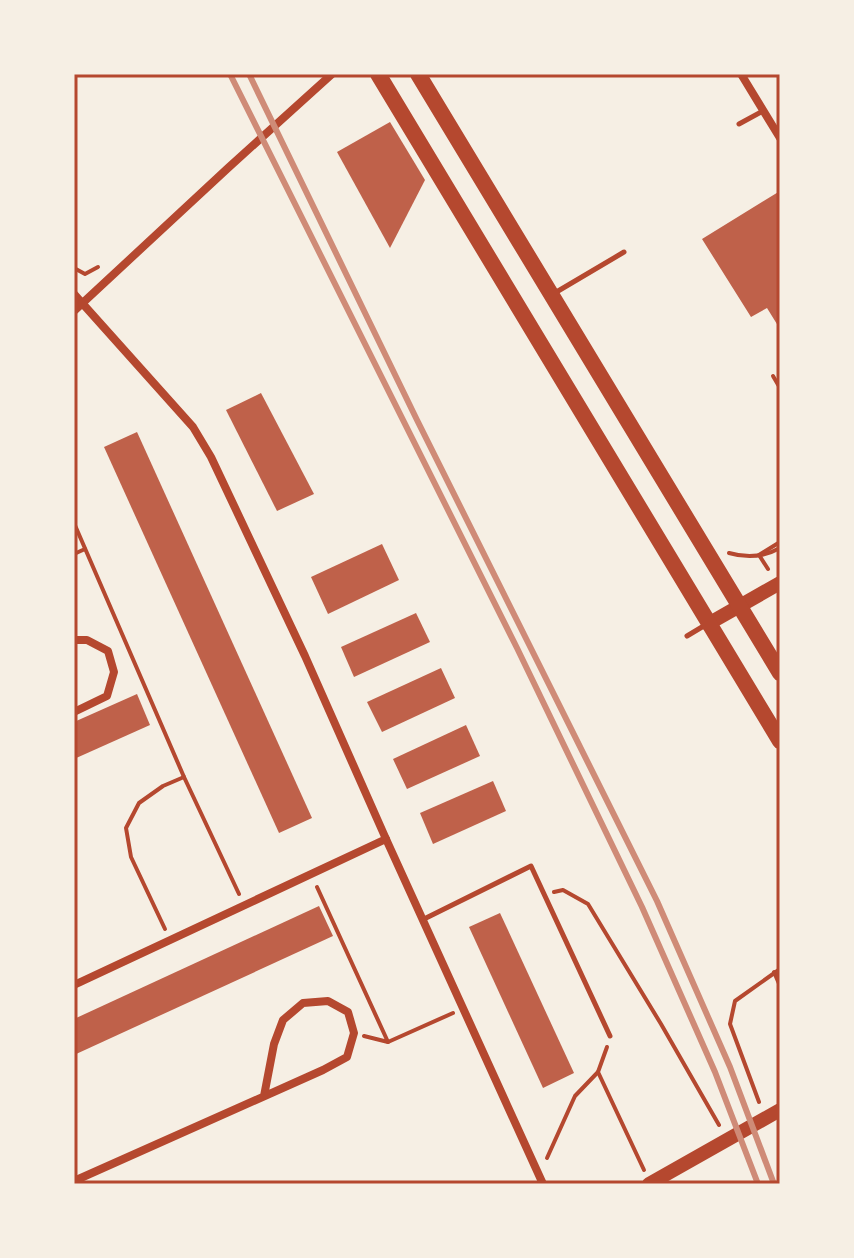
<svg xmlns="http://www.w3.org/2000/svg" width="854" height="1258" font-family="'PT Serif',serif">
<style>
.building{fill:#bf614a}
.lines{fill:none;stroke-linecap:round;stroke-linejoin:round}
.path{stroke:#b5482f;stroke-width:4}
.service{stroke:#b5482f;stroke-width:5}
.minor{stroke:#b5482f;stroke-width:8}
.tertiary{stroke:#b5482f;stroke-width:14}
.secondary{stroke:#b5482f;stroke-width:16}
.rail{stroke:#cf8b77;stroke-width:6}
.neatline{fill:none;stroke:#b5482f;stroke-width:3}
</style>
<rect width="100%" height="100%" fill="#f6efe4"/>
<!-- building -->
<g class="building">
<polygon points="390,122 425,180 390,248 337,152"/>
<polygon points="780,191 780,329 767,308 751,317 702,239"/>
<polygon points="261,393 314,494 277,511 226,410"/>
<polygon points="137,432 312,818 279,833 104,447"/>
<polygon points="382,544 399,580 328,614 311,577"/>
<polygon points="416,613 430,642 354,677 341,647"/>
<polygon points="441,668 455,698 382,732 367,702"/>
<polygon points="137,694 150,725 74,759 74,722"/>
<polygon points="466,725 480,756 407,789 393,759"/>
<polygon points="493,781 506,811 433,844 420,813"/>
<polygon points="319,906 333,936 74,1055 74,1019"/>
<polygon points="500,913 574,1073 543,1088 469,927"/>
</g>
<g class="lines">
<!-- path -->
<g class="path">
<polyline points="74,268 85,274 98,267"/>
<polyline points="773,376 780,388"/>
<polyline points="74,523 184,777 239,894"/>
<path d="M729,553C746,558 764,557 780,548"/>
<polyline points="74,554 85,549"/>
<polyline points="768,569 759,555 780,542"/>
<polyline points="317,887 388,1042"/>
<polyline points="554,892 563,890 588,904 661,1024 719,1125"/>
<polyline points="165,929 131,857 126,828 139,803 163,786 184,777"/>
<polyline points="774,972 780,986"/>
<polyline points="364,1036 388,1042 453,1013"/>
<polyline points="607,1047 598,1072 644,1170"/>
<polyline points="759,1102 730,1024 735,1001 780,969"/>
<polyline points="547,1158 575,1096 598,1072"/>
</g>
<!-- service -->
<g class="service">
<polyline points="739,124 763,111"/>
<polyline points="553,294 624,252"/>
<polyline points="687,636 707,624"/>
<polyline points="424,919 531,866 610,1036"/>
</g>
<!-- minor -->
<g class="minor">
<polyline points="741,74 780,138"/>
<polyline points="74,294 193,427 211,457 305,656 386,839 543,1184"/>
<polyline points="74,311 228,168 332,74"/>
<polyline points="74,640 87,640 108,651 114,672 107,696 74,712"/>
<polyline points="74,985 386,839"/>
<polyline points="74,1181 323,1070 347,1057 354,1033 348,1012 328,1001 303,1003 283,1020 274,1044 264,1096"/>
</g>
<!-- tertiary -->
<g class="tertiary">
<polyline points="708,624 780,583"/>
<polyline points="649,1184 780,1110"/>
</g>
<!-- secondary -->
<g class="secondary">
<polyline points="378,74 780,741"/>
<polyline points="418,74 780,673"/>
</g>
<!-- rail -->
<g class="rail">
<polyline points="230,74 517,648 642,907 715,1072 758,1184"/>
<polyline points="249,74 417,420 657,901 730,1067 774,1184"/>
</g>
</g>
<!-- border -->
<rect width="854" height="1258" fill="none" stroke="#f6efe4" stroke-width="152"/>
<rect x="76" y="76" width="702" height="1106" class="neatline"/>
</svg>
